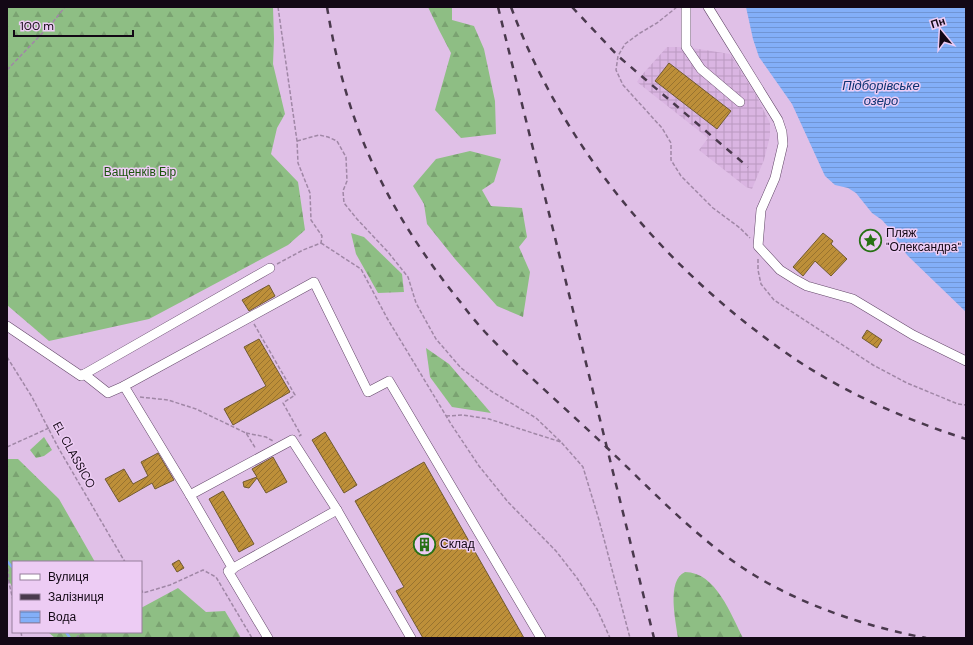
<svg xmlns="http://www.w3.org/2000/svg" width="973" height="645" font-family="'DM Sans',sans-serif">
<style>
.industrial{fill:url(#industrial-grid)}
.forest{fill:url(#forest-firs)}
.water{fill:url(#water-rules)}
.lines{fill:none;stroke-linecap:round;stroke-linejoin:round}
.stream{stroke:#83aff8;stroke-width:2.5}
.building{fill:url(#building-hatch);stroke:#715a31}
.minor-casing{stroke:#634769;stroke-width:10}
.path{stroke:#a087a6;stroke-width:1.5;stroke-dasharray:4 2;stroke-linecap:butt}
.minor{stroke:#fff;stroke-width:9}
.rail{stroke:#4a394d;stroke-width:2.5;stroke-dasharray:7 7;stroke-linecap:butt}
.labels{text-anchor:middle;stroke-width:3;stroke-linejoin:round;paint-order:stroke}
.park-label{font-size:12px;fill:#1b540d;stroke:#edccf4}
.poi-label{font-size:12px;fill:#130815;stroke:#edccf4;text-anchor:start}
.street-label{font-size:12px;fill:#130815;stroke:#edccf4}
.water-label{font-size:13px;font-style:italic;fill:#0d3372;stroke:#edccf4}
</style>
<defs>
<pattern id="industrial-grid" width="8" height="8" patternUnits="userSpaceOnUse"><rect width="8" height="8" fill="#dab5e2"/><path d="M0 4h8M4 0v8" fill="none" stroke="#ba9ac1"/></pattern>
<pattern id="forest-firs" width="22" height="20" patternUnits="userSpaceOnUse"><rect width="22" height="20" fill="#8ebe84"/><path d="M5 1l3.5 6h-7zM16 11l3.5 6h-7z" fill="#7aa271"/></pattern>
<pattern id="water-rules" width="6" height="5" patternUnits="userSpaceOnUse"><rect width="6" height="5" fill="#83aff8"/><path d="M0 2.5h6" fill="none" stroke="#7095d4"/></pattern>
<pattern id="building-hatch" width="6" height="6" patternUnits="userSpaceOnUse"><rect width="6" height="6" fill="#bd8f39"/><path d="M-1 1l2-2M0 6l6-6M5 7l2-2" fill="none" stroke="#98732f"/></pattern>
</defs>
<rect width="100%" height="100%" fill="#e0c0e7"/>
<!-- industrial -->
<polygon class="industrial" points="667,47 686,47 730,54 756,95 770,123 770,136 764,160 752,189 746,187 699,150 708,138 637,82 640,77"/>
<!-- forest -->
<g class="forest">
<polygon points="7,7 273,7 274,39 273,64 285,114 277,128 271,154 298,182 305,230 288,245 149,319 49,341 7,305"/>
<polygon points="428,7 452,7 452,20 474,26 484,49 495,101 496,134 461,138 435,110 451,53 439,30"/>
<polygon points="470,151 501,159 494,182 482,190 491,206 522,208 527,237 519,247 530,272 523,317 497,306 455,259 427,224 424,204 413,186 436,159"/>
<polygon points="351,233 364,237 402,274 404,292 378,293 356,254"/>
<polygon points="426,348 449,364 491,413 452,407 430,377"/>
<polygon points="44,437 52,450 44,456 36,458 30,450"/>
<polygon points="7,459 18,459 59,499 95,562 13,562 13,588 7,578"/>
<path d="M685,572C716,572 731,615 743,638H678C676,622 666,580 685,572Z"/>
<polygon points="178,588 206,612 225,611 241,638 55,638 48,632 141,632 141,608"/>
</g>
<!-- water -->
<polygon class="water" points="746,7 966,7 966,312 908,256 902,249 891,230 882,220 872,213 856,193 848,188 835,185 825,176 792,104 759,57 753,39"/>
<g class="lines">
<!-- stream -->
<g class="stream">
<polyline points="7,561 13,568"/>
<polyline points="66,632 70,638"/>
</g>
</g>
<!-- building -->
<g class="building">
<polygon points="669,63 731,111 717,129 655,81"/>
<polygon points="823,233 833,241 831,244 847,259 831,276 815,261 803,276 793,267"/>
<polygon points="269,285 275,296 249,311 242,300"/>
<polygon points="867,330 882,340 877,348 862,338"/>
<polygon points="259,339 290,392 233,425 224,409 266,386 244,347"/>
<polygon points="325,432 357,485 344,493 312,440"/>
<polygon points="158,453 174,480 155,489 152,483 119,502 105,479 124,469 133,484 148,476 141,462"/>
<polygon points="273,457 287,482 266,493 257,478 249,488 244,487 243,482 257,477 252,469"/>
<polygon points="424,462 524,638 423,638 396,591 404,587 355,501"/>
<polygon points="223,491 254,544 239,552 209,499"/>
<polygon points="179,560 184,568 177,572 172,564"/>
</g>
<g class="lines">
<defs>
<g id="minor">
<polyline points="686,7 686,47 701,69 740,102"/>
<polyline points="708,7 778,120 782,132 783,144 775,178 761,210 758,246 780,270 796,280 807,286 853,299 913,335 966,361"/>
<polyline points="7,326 81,376 270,268"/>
<polyline points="84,374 108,393 124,386"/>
<polyline points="190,495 124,386 314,282 368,392 389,381 541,638"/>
<polyline points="233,569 190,495 292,440 337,510"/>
<polyline points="268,638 228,571 337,510 411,638"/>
</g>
</defs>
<!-- minor casing -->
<use href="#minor" class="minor-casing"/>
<!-- path -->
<g class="path">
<polyline points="677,7 657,23 640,33 625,44 618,56 616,70 623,85 662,128 671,143 671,160 681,176 713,208 740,228 750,238"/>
<polyline points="7,70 53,22 65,7"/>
<polyline points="297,141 319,135 328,137 337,141 346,157 347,181 343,191 344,203 357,219 388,252 408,277 416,303 436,339 461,368 491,391 536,418 561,442"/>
<polyline points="321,243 361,269 387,318 451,424 479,466 508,502 556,551 577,578 597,609 610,638"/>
<polyline points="758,259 758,270 761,284 774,300 873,365 907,383 958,404 966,405"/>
<polyline points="277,264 303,250 321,243 322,236 311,220 310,193 298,163 297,141 278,7"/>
<polyline points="254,324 295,395 283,403 301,435 299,436"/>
<polyline points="7,357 32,397 59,449 125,562"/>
<polyline points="140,397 168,400 196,409 246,433 256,449"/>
<polyline points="446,416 463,415 489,419 561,442 583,467 599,520 630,638"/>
<polyline points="246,433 266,437 273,441"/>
<polyline points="7,447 49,428"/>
<polyline points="7,568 8,569 9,583 13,600"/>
<polyline points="141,589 143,593 170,585 203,570 216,577 252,638"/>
<polyline points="21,632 22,638"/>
<polyline points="76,638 82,632"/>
</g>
<!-- minor -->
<use href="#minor" class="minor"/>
<!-- rail -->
<g class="rail">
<path d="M327,7C333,43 341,79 353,114C376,183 416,248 462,304C469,314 477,323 485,332C522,371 563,406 602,443C650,488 697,540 754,575C804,606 868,627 926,638"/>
<polyline points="498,7 654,638"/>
<path d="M511,7C564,151 671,276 798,361C850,395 907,420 966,439"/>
<polyline points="572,7 618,56 748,167"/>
</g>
</g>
<!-- icons -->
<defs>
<symbol id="sight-ring" viewBox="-11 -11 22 22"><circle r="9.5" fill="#edccf4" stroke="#277114" stroke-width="1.5"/><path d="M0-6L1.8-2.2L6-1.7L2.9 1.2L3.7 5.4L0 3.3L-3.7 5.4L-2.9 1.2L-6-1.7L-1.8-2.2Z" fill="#277114"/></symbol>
<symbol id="building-ring" viewBox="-11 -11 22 22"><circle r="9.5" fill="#edccf4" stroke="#277114" stroke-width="1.5"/><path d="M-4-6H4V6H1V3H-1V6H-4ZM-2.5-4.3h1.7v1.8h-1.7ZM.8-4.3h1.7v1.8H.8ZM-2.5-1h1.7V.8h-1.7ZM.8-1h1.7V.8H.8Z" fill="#277114"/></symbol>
</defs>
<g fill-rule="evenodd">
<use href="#sight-ring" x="858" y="228" width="25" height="25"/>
<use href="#building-ring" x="412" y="532" width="25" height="25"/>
</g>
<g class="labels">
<!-- park labels -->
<g class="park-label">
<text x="140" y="176">Ващенків Бір</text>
</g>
<!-- poi labels -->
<g class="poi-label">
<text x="886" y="237">Пляж<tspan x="886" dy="14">"Олександра"</tspan></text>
<text x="440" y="548">Склад</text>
</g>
<!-- street labels -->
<g class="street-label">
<text transform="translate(74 455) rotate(61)" y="4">EL CLASSICO</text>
</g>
<!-- water labels -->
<g class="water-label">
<text x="881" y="90">Підборівське<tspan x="881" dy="15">озеро</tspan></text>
</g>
</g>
<!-- border -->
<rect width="973" height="645" fill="none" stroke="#130815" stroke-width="16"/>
<!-- legend -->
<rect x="12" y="561" width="130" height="72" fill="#edccf4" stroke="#967e9b"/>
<rect x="20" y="574" width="20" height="6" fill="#ffffff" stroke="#967e9b"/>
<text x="48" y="581" font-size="12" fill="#130815">Вулиця</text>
<rect x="20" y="594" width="20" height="6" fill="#4a394d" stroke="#967e9b"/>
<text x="48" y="601" font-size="12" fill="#130815">Залізниця</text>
<rect x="20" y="611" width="20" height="12" fill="url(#water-rules)" stroke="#967e9b"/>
<text x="48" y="621" font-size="12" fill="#130815">Вода</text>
<!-- north arrow -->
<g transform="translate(941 32) rotate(342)" stroke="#edccf4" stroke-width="3" paint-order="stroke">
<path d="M0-3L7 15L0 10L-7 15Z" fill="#130815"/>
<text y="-6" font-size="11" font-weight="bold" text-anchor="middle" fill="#130815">Пн</text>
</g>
<!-- scale -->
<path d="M14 30v6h119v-6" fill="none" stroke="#130815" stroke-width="2"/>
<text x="20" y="30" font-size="12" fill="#130815" stroke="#edccf4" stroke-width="3" paint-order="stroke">100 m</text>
</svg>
